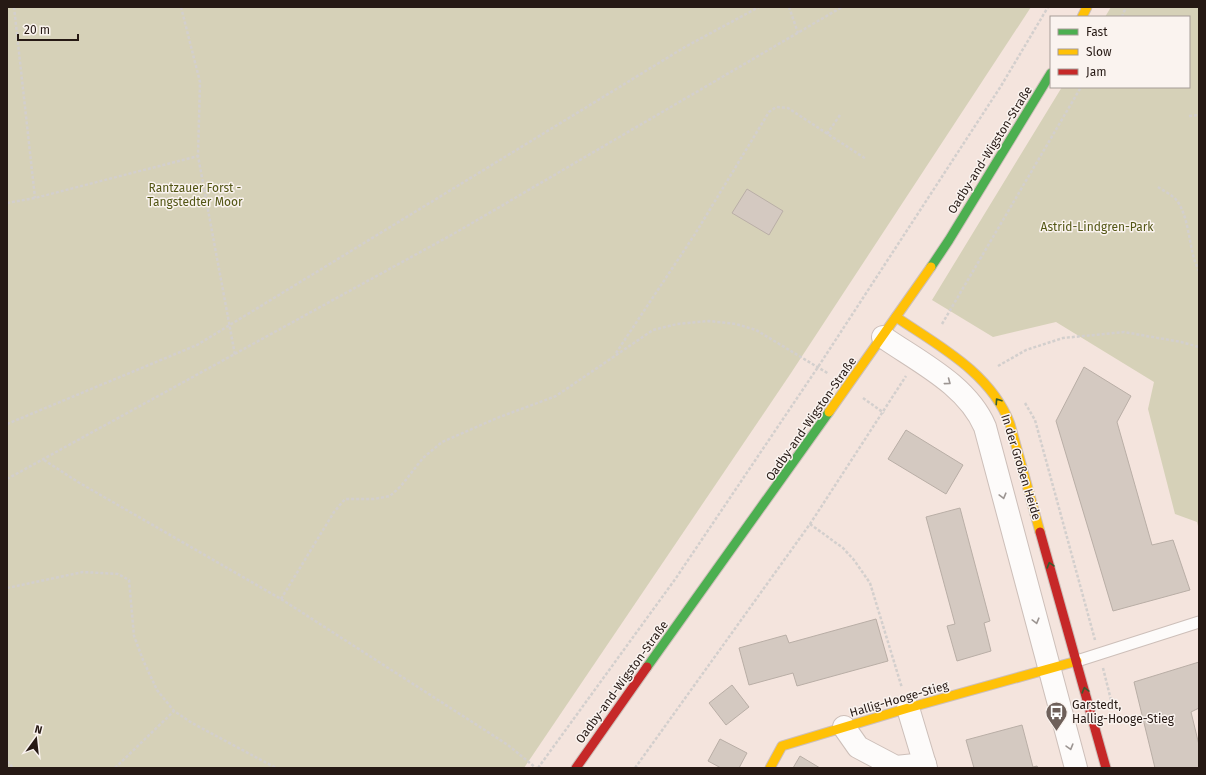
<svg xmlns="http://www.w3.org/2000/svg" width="1206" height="775" font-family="'Fira Sans',sans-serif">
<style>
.green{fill:#d6d1b8}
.building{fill:#d4c9c1;stroke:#b9aea6}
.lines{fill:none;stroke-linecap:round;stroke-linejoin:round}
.lane-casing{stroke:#cdbfb9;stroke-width:13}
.street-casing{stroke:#cdbfb9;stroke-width:24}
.fast-casing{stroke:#cdbfb9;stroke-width:11}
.slow-casing{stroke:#cdbfb9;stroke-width:11}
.jam-casing{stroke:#cdbfb9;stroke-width:11}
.path{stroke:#d3cfcd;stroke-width:2.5;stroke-dasharray:3 2;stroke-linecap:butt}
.lane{stroke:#fdfbfa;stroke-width:11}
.street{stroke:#fdfbfa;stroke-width:22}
.fast{stroke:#4caf50;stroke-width:9}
.slow{stroke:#ffc107;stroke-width:9}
.jam{stroke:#c62828;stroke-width:9}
.oneway{stroke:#9c9592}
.oneway2{stroke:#375c2f}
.labels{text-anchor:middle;stroke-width:3;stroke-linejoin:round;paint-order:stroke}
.street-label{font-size:12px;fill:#261914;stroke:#faf3ef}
.park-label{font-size:12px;fill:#535615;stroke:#faf3ef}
.poi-label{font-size:12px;fill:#261914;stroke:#faf3ef;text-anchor:start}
</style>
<rect width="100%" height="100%" fill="#f4e4dd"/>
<!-- green -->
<g class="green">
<polygon points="7,7 1031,7 791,373 524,768 7,768"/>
<polygon points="1111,7 1199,7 1199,530 1197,522 1175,514 1148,409 1154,382 1056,322 993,337 932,300 1062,87 1189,87 1189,17 1105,17"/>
</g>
<!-- building -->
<g class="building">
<polygon points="747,189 783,211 769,235 732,213"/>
<polygon points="1084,367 1131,396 1117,422 1152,545 1173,540 1190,590 1113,611 1056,421"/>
<polygon points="906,430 963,465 946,494 888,459"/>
<polygon points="960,508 990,621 984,623 991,651 957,661 947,626 955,624 926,517"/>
<polygon points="876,619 888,661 797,686 793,673 749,685 739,648 786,635 789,643"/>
<polygon points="1199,662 1199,708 1191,712 1199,745 1199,768 1155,768 1134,682"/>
<polygon points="732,685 749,707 726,725 709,703"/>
<polygon points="1022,725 1033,767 1037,766 1038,768 974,768 966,740"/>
<polygon points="720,739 747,753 739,768 721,768 708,761"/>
<polygon points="800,756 820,768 793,768"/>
</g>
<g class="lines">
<defs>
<polyline id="lane" points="1077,661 1199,622"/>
<g id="street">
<path d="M883,337C919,362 967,385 985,427L1076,768"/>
<polyline points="908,708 926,768"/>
<polyline points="844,727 858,747 896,767 925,764"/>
</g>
<g id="fast">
<polyline points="931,267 949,240 1051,73"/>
<polyline points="647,667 829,412"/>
</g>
<g id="slow">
<polyline points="1082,17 1087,7"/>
<path d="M896,317C939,346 991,373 1010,424L1040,532"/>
<polyline points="829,412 931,267"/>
<polyline points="770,768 782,746 908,708 1077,661"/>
</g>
<g id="jam">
<polyline points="1040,532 1106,768"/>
<polyline points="576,768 647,667"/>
</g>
</defs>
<!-- lane casing -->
<use href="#lane" class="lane-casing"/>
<!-- street casing -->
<use href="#street" class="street-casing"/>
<!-- fast casing -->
<use href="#fast" class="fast-casing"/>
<!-- slow casing -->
<use href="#slow" class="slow-casing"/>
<!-- jam casing -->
<use href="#jam" class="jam-casing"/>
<!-- path -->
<g class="path">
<polyline points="14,7 35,198"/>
<polyline points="181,7 200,82 198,156 235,355"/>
<polyline points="789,7 798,33"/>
<polyline points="1122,17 1126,7"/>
<polyline points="1189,116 1199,115"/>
<polyline points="827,134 840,115"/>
<path d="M1158,187C1164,191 1174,196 1178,202C1191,223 1188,250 1199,271"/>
<polyline points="7,203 35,198 198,156"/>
<polyline points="942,324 1081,87"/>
<polyline points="616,353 695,234 769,112 776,107 788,108 866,159"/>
<polyline points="998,366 1026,350 1063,338 1124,332 1181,342 1199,347"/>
<polyline points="863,398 884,413"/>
<polyline points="1025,403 1035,420 1095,640"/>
<polyline points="7,424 197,345 685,47 759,7"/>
<polyline points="44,460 78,482 281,599 508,745 536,768"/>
<polyline points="7,479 455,233 842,7"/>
<polyline points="810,524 843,548 854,560 870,583 902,688"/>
<polyline points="7,588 83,572 118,574 129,580 134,636 143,660 157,690 174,711 192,723 276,768"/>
<polyline points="281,599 334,512 345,499 374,499 390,496 401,486 423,458 442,442 497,418 556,396 653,330 677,324 709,321 736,324 756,330 829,374"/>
<polyline points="1103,668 1112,704"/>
<polyline points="7,761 13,768"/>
<polyline points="115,768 174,711"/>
<polyline points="538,768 676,578 818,367 1001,86 1048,7"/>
<polyline points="635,768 810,524 906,376"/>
</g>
<!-- lane -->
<use href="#lane" class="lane"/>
<!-- street -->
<use href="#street" class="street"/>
<!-- fast -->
<use href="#fast" class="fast"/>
<!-- slow -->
<use href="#slow" class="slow"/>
<!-- jam -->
<use href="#jam" class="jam"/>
</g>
<!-- one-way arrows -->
<defs><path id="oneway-chevron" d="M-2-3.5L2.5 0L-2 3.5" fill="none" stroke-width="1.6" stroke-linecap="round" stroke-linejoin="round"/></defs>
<g class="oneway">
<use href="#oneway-chevron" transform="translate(948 382) rotate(37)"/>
<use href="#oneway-chevron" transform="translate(1003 496) rotate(75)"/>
<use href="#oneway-chevron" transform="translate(1036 621) rotate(75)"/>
<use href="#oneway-chevron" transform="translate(1070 747) rotate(74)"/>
</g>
<g class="oneway2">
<use href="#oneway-chevron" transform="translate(998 401) rotate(-124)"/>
<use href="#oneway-chevron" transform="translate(1050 565) rotate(-106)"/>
<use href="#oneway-chevron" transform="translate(1085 690) rotate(-105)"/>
</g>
<!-- icons -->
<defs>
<symbol id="bus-pin" viewBox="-11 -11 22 30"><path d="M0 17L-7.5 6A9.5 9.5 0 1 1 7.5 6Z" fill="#6e605a" stroke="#faf3ef"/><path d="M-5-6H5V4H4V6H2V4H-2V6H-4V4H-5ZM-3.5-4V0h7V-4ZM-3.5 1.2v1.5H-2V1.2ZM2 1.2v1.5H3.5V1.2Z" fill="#fff"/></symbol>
</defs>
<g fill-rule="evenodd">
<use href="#bus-pin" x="1044" y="700" width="25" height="34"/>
</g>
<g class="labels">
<!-- street labels -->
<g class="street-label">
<text transform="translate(990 150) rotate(-58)" y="4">Oadby-and-Wigston-Straße</text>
<text transform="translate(811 419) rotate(-55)" y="4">Oadby-and-Wigston-Straße</text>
<text transform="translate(1021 467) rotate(73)" y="4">In der Großen Heide</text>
<text transform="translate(622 682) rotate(-54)" y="4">Oadby-and-Wigston-Straße</text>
<text transform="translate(899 699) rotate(-16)" y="4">Hallig-Hooge-Stieg</text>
</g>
<!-- park labels -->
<g class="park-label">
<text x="195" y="192">Rantzauer Forst -<tspan x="195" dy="14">Tangstedter Moor</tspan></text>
<text x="1097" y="231">Astrid-Lindgren-Park</text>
</g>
<!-- poi labels -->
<g class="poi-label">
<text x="1072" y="709">Garstedt,<tspan x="1072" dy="14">Hallig-Hooge-Stieg</tspan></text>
</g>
</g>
<!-- border -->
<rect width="1206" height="775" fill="none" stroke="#261914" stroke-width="16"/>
<!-- legend -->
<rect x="1050" y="16" width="140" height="72" fill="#faf3ef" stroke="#a59c97"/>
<rect x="1058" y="29" width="20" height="6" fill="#4caf50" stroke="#a59c97"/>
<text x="1086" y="36" font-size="12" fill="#261914">Fast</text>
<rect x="1058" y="49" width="20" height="6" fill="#ffc107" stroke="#a59c97"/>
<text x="1086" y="56" font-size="12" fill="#261914">Slow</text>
<rect x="1058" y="69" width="20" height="6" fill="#c62828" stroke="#a59c97"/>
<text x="1086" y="76" font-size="12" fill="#261914">Jam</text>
<!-- north arrow -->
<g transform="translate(36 739) rotate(15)" stroke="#faf3ef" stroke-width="3" paint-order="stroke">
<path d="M0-3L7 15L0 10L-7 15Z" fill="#261914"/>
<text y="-6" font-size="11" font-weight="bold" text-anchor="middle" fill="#261914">N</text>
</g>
<!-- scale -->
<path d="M18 34v6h60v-6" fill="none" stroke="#261914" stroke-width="2"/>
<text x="24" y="34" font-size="12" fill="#261914" stroke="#faf3ef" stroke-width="3" paint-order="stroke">20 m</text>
</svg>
